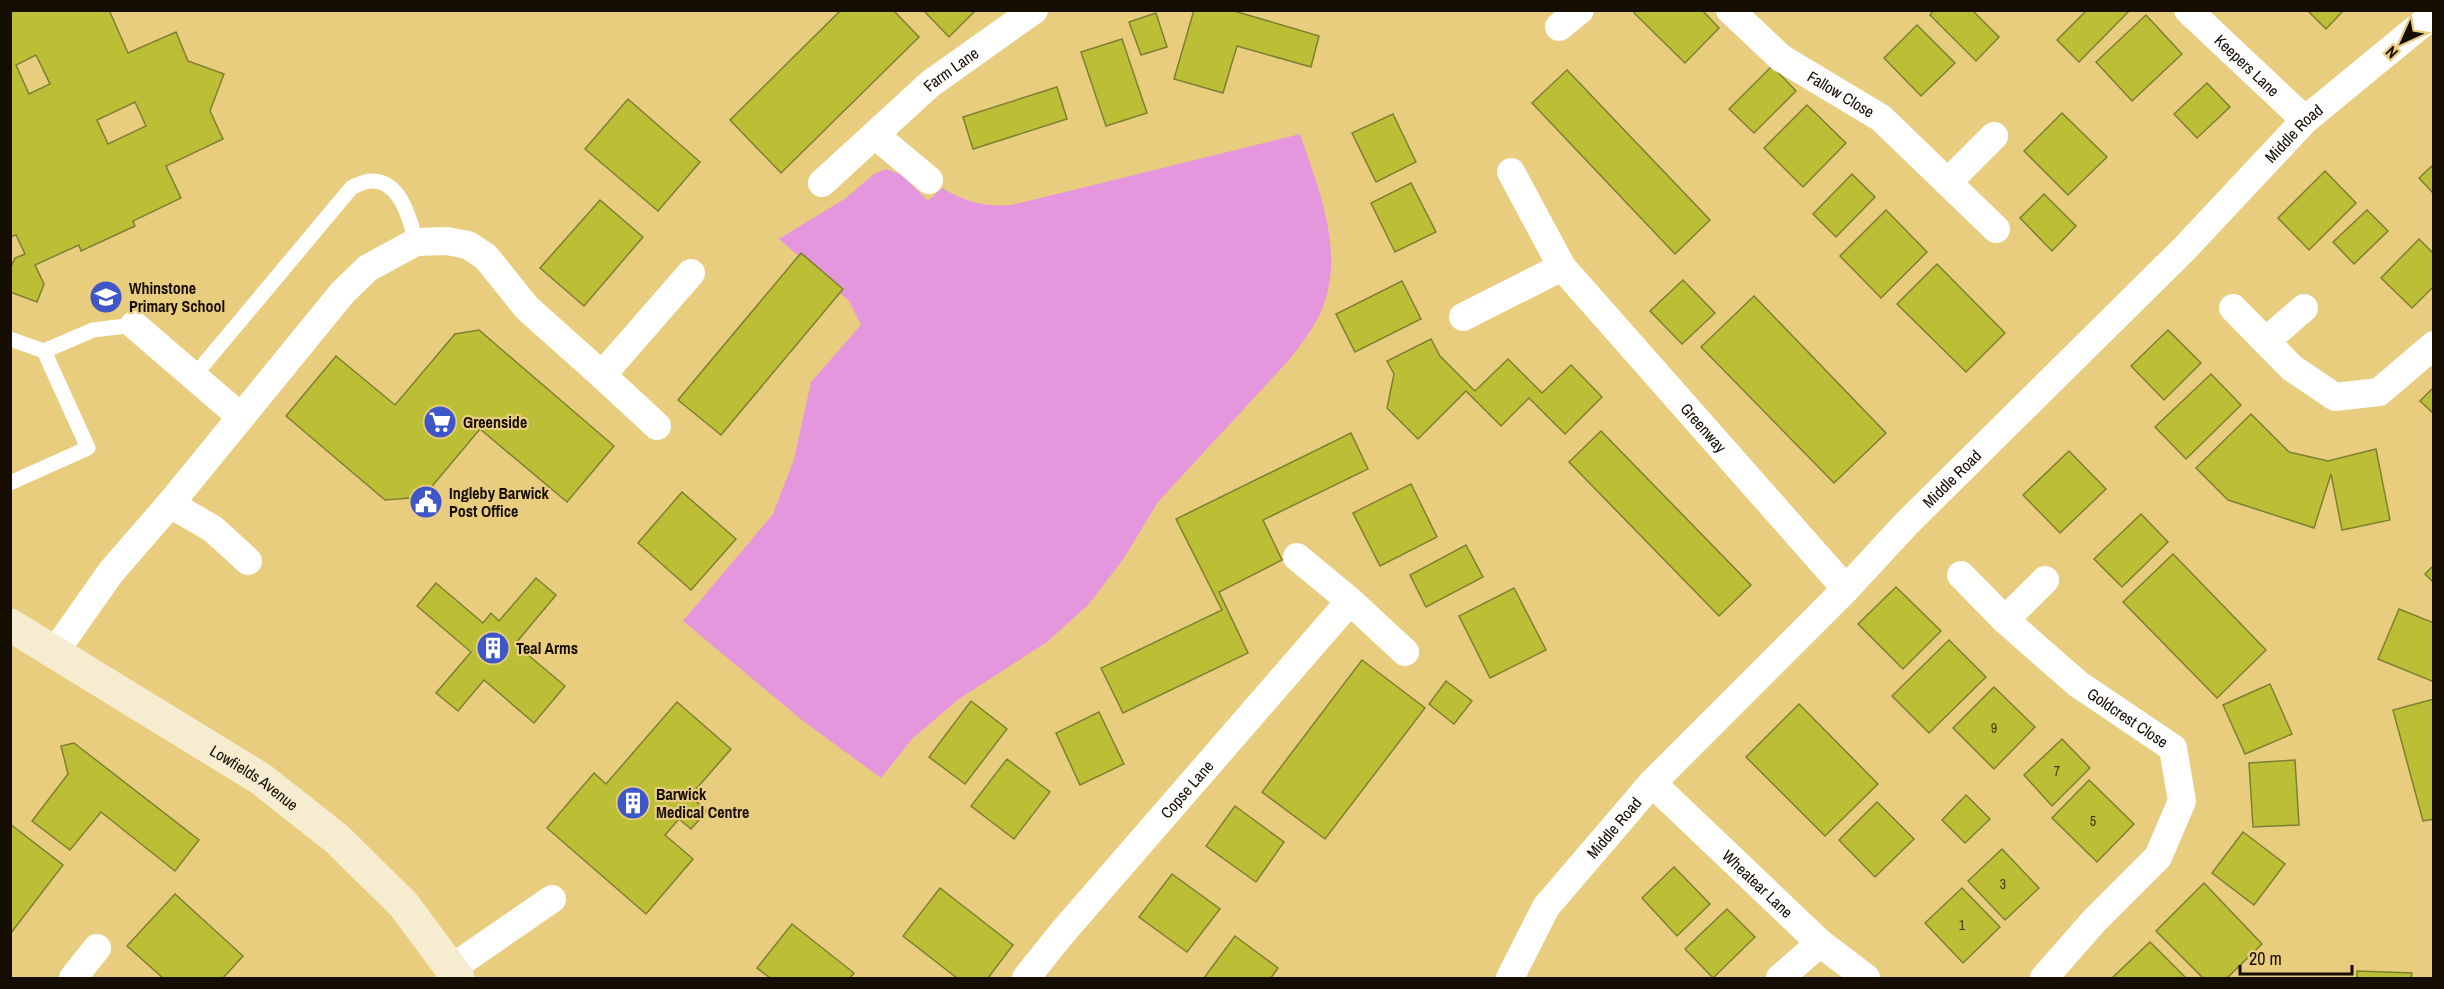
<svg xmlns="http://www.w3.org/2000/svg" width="2444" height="989" font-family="'Archivo Narrow',sans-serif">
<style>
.green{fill:#e597dd}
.building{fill:#bcbe35;stroke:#7e8031;stroke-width:1.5;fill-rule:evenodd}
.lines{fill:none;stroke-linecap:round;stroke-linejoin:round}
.lane{stroke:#fff;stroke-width:15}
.street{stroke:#fff;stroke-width:28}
.secondary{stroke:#f6ecd0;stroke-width:33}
.labels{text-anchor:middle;stroke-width:4.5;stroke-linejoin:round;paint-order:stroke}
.number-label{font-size:14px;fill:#3f390d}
.street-label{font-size:16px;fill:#150d00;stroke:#e9cd7f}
.poi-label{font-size:16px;font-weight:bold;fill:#150d00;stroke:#e9cd7f;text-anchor:start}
</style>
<rect width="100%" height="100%" fill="#e9cd7f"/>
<!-- green -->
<path class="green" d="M1300,134C1319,190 1347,255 1320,314C1312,330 1300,346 1289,360L1158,502L1124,558L1089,604L1047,642L959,699L912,739L881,778L803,721L683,621L773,514L794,459L811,382L861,325L849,301L779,239L846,198L874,174L886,169L902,175L928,201L942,188C965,202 985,207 1012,205Z"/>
<!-- building -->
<g class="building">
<path d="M10,10H109L128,53L176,32L188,61L224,74L210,111L223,139L166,166L181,198L133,221L135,226L81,251L79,245L35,265L44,284L37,302L10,292V269L15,258L25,254L16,235L10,237ZM36,55L50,84L29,94L16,65ZM135,102L146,126L108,144L97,120Z"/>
<polygon points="841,10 893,10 919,37 781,173 730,120"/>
<polygon points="923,10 976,10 949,37"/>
<polygon points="1194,10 1231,10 1319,36 1311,67 1237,46 1223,93 1174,79"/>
<polygon points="1636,10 1702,10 1719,28 1685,63 1634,13"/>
<polygon points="1934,10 1972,10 1999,37 1976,61 1930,15"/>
<polygon points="2087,10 2130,10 2079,62 2057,40"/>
<polygon points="2307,10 2344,10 2326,29"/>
<polygon points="1156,13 1167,47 1141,55 1129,22"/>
<polygon points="2146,15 2182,54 2132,101 2096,62"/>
<polygon points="1917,25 1955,63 1921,96 1884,58"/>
<polygon points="1122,39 1147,113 1106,126 1081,52"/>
<polygon points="1772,66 1796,91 1754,133 1729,109"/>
<polygon points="1567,70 1710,220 1675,254 1532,103"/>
<polygon points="2207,83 2230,107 2197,138 2174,114"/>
<polygon points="1057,87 1067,119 973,149 963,117"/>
<polygon points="628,99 700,162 658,211 585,149"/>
<polygon points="1807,105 1846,143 1803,187 1764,148"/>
<polygon points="2062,113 2107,157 2068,195 2024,151"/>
<polygon points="1393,114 1416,162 1376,182 1352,133"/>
<polygon points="2434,164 2434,194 2419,178"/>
<polygon points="2325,171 2356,203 2309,250 2278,218"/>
<polygon points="1852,174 1875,197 1836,237 1813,214"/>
<polygon points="1411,183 1436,232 1395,252 1371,203"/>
<polygon points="2044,194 2076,226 2052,251 2020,218"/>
<polygon points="600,200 643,237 584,306 540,268"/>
<polygon points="1886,210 1927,252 1881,298 1840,256"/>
<polygon points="2367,210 2388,231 2354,264 2333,242"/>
<polygon points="2419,239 2434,254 2434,286 2412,308 2381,278"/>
<polygon points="801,253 843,289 721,435 678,400"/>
<polygon points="1937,264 2005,333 1966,372 1897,304"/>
<polygon points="1683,280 1715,313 1682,344 1650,311"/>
<polygon points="1402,281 1421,319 1355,352 1336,314"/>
<polygon points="1754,296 1886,433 1834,483 1701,347"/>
<polygon points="479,330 614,446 567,502 480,429 423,497 385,500 286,416 336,356 395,405 455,334"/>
<polygon points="2168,330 2201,363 2164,400 2131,366"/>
<polygon points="1431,339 1440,356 1475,391 1508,359 1542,393 1571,365 1602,397 1565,434 1529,398 1501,426 1466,391 1418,439 1387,408 1394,374 1387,361"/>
<polygon points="2211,374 2241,405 2186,459 2155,427"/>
<polygon points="2434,387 2434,414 2420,401"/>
<polygon points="2251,414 2289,452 2328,461 2376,449 2390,520 2342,530 2331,474 2314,528 2228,500 2196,468"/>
<polygon points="1601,431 1751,585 1719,616 1569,462"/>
<polygon points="1351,433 1368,469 1263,520 1282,560 1219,592 1248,653 1123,713 1101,668 1222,610 1176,519"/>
<polygon points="2069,451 2106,489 2060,533 2023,495"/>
<polygon points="1411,484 1437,537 1380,566 1353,513"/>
<polygon points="682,492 736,539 691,590 638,543"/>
<polygon points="2141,514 2168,542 2122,587 2094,559"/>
<polygon points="1466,545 1483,577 1426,607 1410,575"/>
<polygon points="2173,554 2266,650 2217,698 2123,602"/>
<polygon points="2434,565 2434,583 2425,574"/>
<polygon points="536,578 556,595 515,644 565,686 534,723 484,680 458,711 436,693 471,652 417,606 436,583 483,623 491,613 499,621"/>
<polygon points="1896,587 1941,631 1903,669 1858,624"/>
<polygon points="1514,588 1546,650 1490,678 1459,616"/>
<polygon points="2399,609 2434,623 2434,682 2378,659"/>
<polygon points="1949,640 1986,677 1929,733 1892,696"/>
<polygon points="1362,660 1425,708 1325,839 1262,792"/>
<polygon points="1446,681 1472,701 1454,724 1429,704"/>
<polygon points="2270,684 2292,734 2245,754 2223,705"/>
<polygon points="1994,687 2035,727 1994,769 1953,728"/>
<polygon points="2434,699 2434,819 2423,821 2393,710"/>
<polygon points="971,701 1007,729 965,784 929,757"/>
<polygon points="677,702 731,749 690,796 707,811 691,829 679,819 665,835 693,859 646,914 547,828 594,773 606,784"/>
<polygon points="1799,704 1878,784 1825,836 1746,757"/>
<polygon points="1099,712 1124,764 1080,785 1056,733"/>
<polygon points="2062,739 2090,768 2052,806 2024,775"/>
<polygon points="74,743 199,840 175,871 101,812 70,850 32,821 68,774 61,746"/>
<polygon points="1007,759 1050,792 1014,839 971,806"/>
<polygon points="2295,760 2299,825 2253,827 2249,763"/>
<polygon points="2089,780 2134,824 2097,862 2052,818"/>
<polygon points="1966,795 1990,819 1965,843 1942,820"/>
<polygon points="1877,802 1914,839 1875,877 1839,840"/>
<polygon points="1235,806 1284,842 1256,882 1206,846"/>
<polygon points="10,824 63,865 11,933 10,933"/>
<polygon points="2243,832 2285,864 2254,905 2212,873"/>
<polygon points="2002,849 2039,888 2005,920 1968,881"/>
<polygon points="1674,867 1710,904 1677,936 1642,898"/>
<polygon points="1172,874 1220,909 1187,952 1139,917"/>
<polygon points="2204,883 2262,944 2227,978 2203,978 2156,931"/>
<polygon points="940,888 1013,945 988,978 957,978 903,936"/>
<polygon points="1962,888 2000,927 1963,963 1925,923"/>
<polygon points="175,894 243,956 223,978 163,978 127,946"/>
<polygon points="1727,909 1755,937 1713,978 1685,949"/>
<polygon points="792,924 854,973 850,978 770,978 757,968"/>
<polygon points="1235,936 1278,968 1271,978 1204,978"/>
<polygon points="2150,942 2186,978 2112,978"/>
<polygon points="2357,971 2412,973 2411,978 2357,978"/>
</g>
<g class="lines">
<!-- lane -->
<g class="lane">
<polyline points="10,339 44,351 93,330 134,325"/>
<path d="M194,376L352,187C358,185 365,181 371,181C401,180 410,220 416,242"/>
<polyline points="10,483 88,448 44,351"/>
</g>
<!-- street -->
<g class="street">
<path id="s1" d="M1730,10L1781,58L1881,118L1996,229"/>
<path id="s2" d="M2188,10L2305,120"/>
<polyline points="1559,27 1580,10"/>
<polyline points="875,135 929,180"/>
<path id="s3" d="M1511,172L1562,267L1846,589"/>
<polyline points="1948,182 1994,136"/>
<path id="s4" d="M822,183L930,84L1034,10"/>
<polyline points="2233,308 2292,368 2335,397 2379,392 2434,345"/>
<polyline points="1463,317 1562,267"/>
<polyline points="134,325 241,417"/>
<polyline points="2266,341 2304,308"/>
<polyline points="602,375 657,426"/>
<polyline points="170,504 213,529 248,561"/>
<polyline points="1297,557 1350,601"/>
<path id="s5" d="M1961,575L2005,620L2078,684L2173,748L2182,801L2158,857L2094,921L2044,978"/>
<polyline points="2005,620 2045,580"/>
<polyline points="54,653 111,572 170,504 343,292 368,268 416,242 447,241 468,245 486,257 527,308 602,375 691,273"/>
<path id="s6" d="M1652,783L1820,943L1866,978"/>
<polyline points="452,968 552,899"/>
<polyline points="73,978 97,948"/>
<path id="s7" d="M1026,978L1062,933L1350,601L1405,652"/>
<path id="s8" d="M1510,978L1546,907L1652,783L1846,589L1907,523L2185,248L2305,120L2434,14"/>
<polyline points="1780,978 1820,943"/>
</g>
<!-- secondary -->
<path class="secondary" id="s9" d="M10,625L261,779L337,839L404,905L458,978"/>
</g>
<!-- icons -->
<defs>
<symbol id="school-disc" viewBox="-11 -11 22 22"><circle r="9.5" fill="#3f56c9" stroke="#e9cd7f"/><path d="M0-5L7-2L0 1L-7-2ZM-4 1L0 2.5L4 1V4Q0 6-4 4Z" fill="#fff"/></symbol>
<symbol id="supermarket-disc" viewBox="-11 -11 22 22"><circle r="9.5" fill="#3f56c9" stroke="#e9cd7f"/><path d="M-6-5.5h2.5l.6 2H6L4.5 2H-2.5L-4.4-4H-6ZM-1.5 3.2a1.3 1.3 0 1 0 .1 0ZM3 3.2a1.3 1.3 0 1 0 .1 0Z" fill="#fff"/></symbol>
<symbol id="civic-disc" viewBox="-11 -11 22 22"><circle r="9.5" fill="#3f56c9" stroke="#e9cd7f"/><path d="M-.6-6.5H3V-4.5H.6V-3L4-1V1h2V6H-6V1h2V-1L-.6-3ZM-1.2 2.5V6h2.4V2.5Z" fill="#fff"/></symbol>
<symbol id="building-disc" viewBox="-11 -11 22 22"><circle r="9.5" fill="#3f56c9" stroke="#e9cd7f"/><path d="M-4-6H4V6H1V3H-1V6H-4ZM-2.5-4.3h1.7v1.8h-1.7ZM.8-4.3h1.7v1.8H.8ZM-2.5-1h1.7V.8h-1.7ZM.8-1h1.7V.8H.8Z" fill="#fff"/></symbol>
</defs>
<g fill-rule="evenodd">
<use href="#school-disc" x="87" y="278" width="38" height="38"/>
<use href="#supermarket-disc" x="421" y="403" width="38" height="38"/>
<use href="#civic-disc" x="407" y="483" width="38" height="38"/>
<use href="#building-disc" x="474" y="629" width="38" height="38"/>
<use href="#building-disc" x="614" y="784" width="38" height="38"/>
</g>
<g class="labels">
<!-- number labels -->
<g class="number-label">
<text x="1994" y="733">9</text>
<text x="2057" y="776">7</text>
<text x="2093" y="826">5</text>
<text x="2003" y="889">3</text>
<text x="1962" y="930">1</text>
</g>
<!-- street labels -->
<g class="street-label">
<text dy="6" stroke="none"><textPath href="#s2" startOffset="81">Keepers Lane</textPath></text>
<text dy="6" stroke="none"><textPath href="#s4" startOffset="172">Farm Lane</textPath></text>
<text dy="6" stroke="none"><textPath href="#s1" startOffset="140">Fallow Close</textPath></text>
<text dy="6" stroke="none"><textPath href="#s8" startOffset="1156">Middle Road</textPath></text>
<text dy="6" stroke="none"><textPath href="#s3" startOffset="322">Greenway</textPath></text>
<text dy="6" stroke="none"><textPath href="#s8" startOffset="670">Middle Road</textPath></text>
<text dy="6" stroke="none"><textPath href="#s5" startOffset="220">Goldcrest Close</textPath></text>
<text dy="6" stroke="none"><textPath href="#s9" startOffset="288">Lowfields Avenue</textPath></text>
<text dy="6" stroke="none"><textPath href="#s7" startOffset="248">Copse Lane</textPath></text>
<text dy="6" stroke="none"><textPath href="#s8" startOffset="184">Middle Road</textPath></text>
<text dy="6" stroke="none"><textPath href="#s6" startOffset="146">Wheatear Lane</textPath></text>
</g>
<!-- poi labels -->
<g class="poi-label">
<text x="129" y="294">Whinstone<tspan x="129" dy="18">Primary School</tspan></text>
<text x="463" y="428">Greenside</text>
<text x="449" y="499">Ingleby Barwick<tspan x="449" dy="18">Post Office</tspan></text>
<text x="516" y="654">Teal Arms</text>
<text x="656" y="800">Barwick<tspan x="656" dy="18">Medical Centre</tspan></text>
</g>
</g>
<!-- border -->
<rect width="2444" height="989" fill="none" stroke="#150d00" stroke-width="24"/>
<!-- north arrow -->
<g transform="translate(2402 42) rotate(225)" stroke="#e9cd7f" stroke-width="4.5" paint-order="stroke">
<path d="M0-4.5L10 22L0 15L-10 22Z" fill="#150d00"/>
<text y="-9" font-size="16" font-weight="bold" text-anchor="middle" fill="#150d00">N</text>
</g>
<!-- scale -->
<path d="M2240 965v9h112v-9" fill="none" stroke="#150d00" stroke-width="3"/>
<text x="2249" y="965" font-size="18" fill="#150d00" stroke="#e9cd7f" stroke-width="4.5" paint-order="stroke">20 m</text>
</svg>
